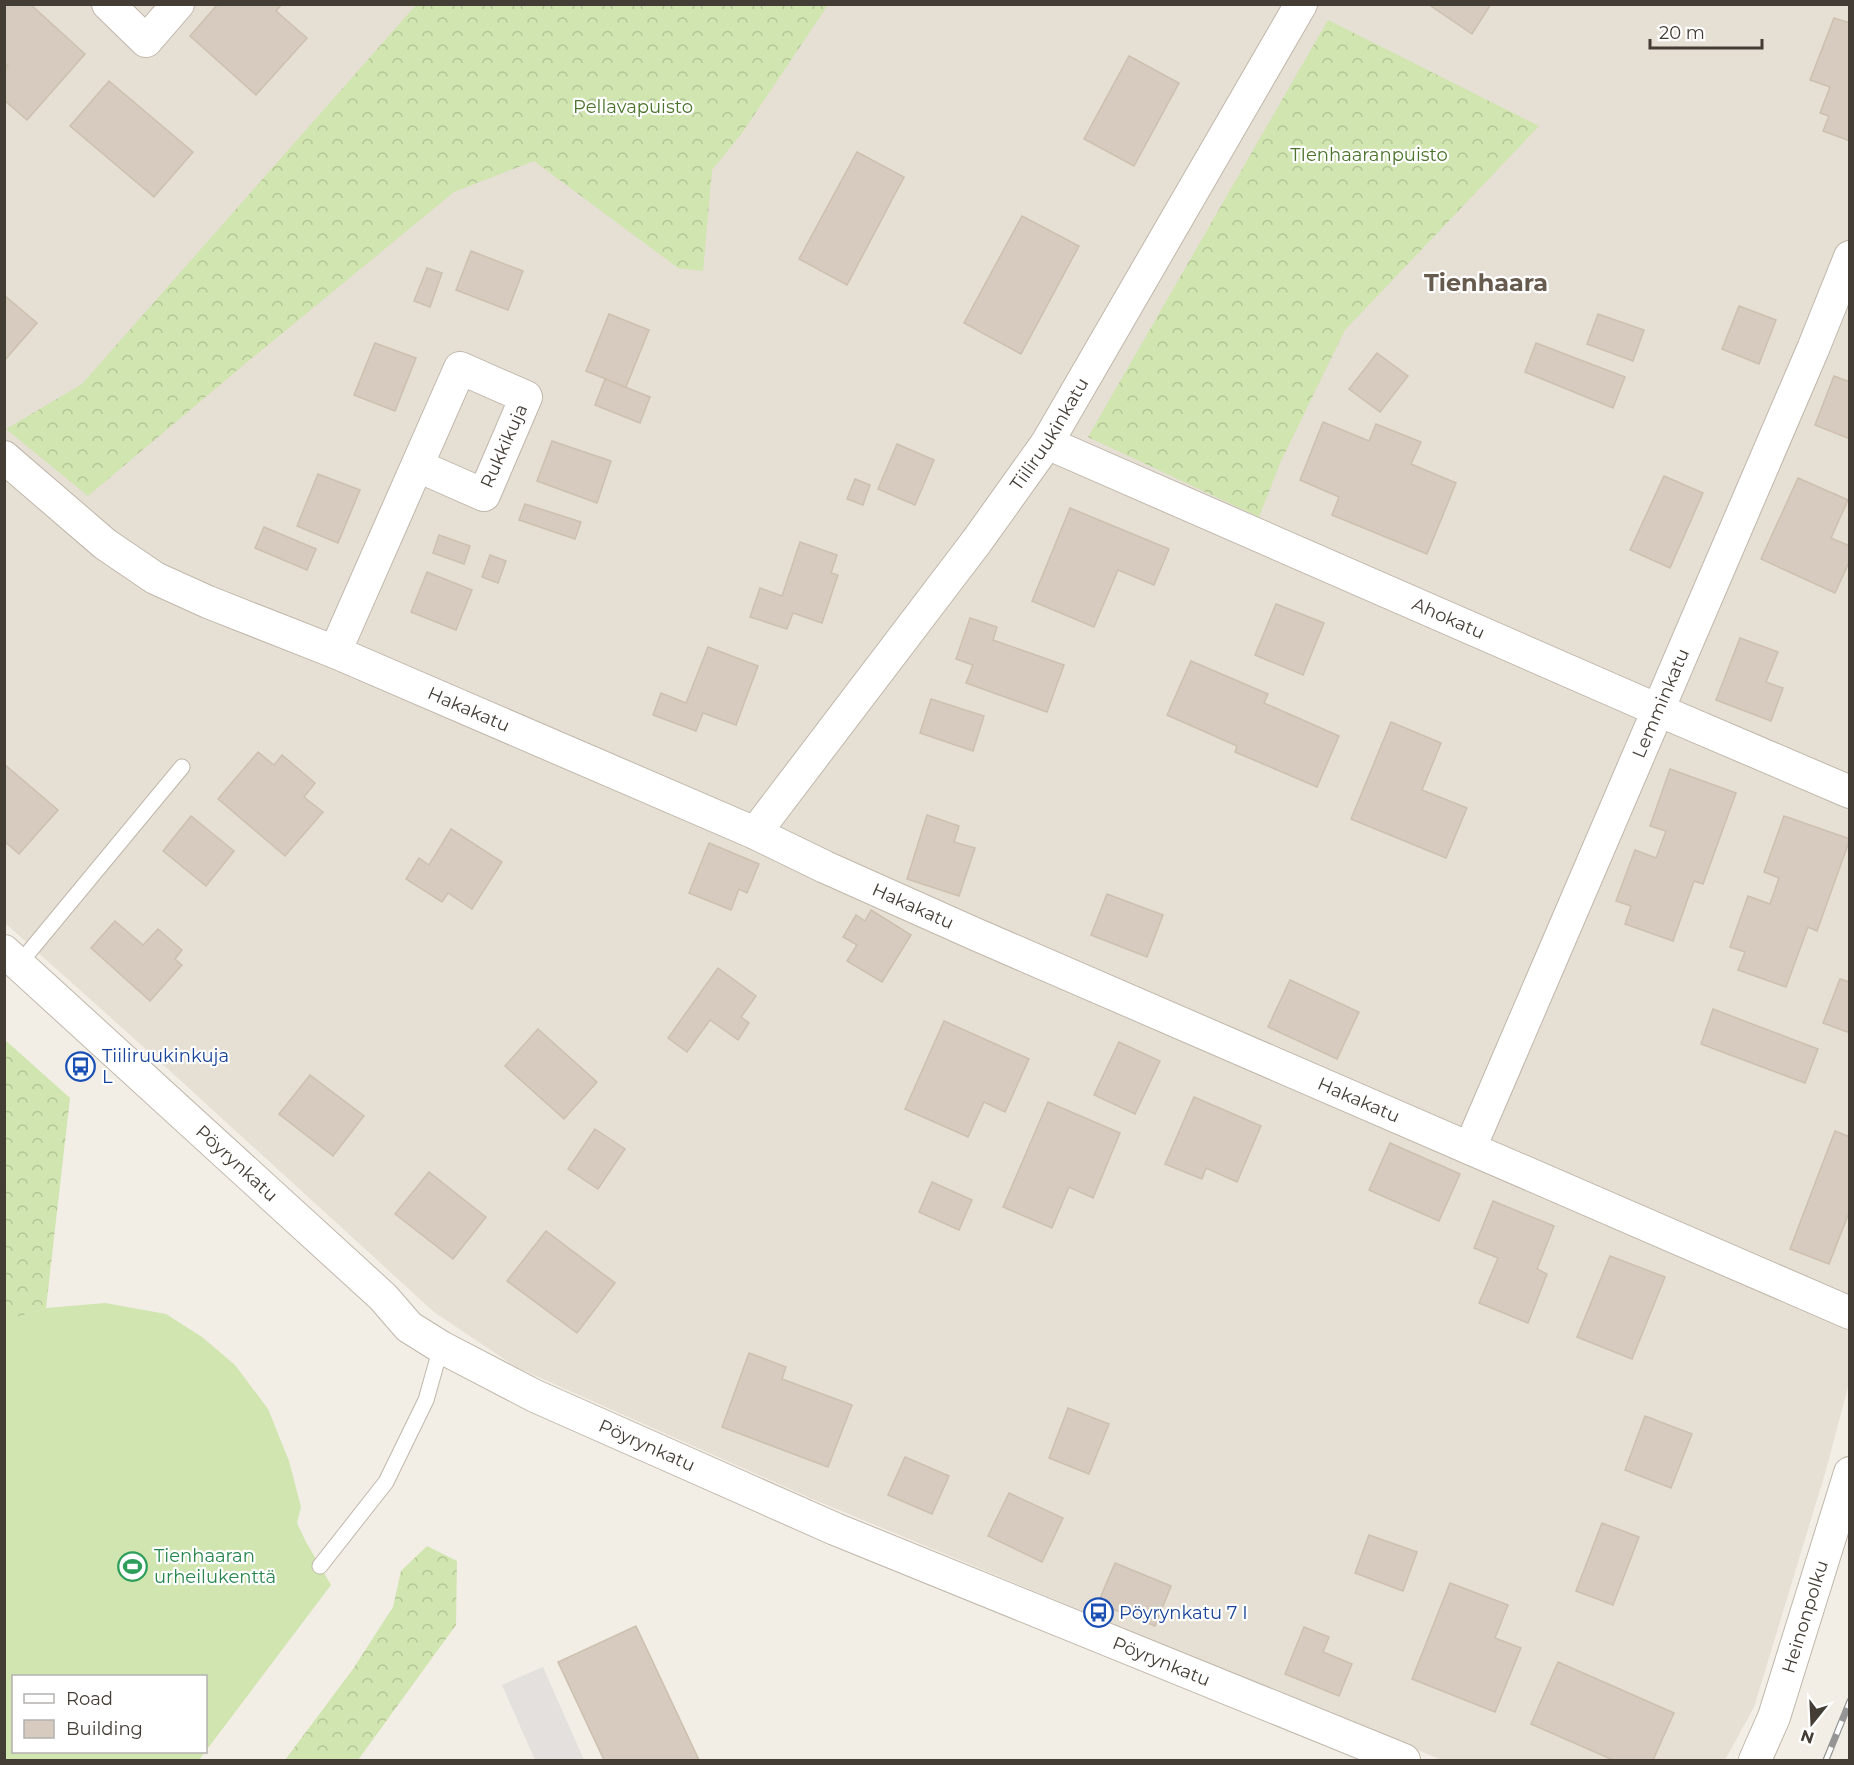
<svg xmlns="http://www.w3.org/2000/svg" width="1854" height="1765" font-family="Montserrat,sans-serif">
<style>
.residential{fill:#e6dfd4}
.forest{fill:url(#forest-crowns)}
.garden{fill:#d0e5af;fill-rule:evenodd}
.parking{fill:#e3e0dd}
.building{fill:#d6cbbe;stroke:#cdc0af;stroke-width:1.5}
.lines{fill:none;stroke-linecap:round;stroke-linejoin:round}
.service-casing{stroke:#c0b7ab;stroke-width:17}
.minor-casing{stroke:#c0b7ab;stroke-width:34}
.service{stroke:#fff;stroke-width:15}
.minor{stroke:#fff;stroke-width:32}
.rail-casing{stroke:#959595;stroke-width:7}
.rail{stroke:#fff;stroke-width:4.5;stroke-dasharray:14;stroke-linecap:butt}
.labels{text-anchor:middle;stroke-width:4.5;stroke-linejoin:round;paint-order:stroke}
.park-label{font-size:18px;fill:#4a732b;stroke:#fff}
.street-label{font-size:18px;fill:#443d35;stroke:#fff}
.transit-label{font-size:18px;fill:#164399;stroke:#fff;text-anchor:start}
.leisure-label{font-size:18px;fill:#27864d;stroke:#fff;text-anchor:start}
.district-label{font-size:24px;font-weight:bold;fill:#665b4d;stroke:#fff}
</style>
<defs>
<pattern id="forest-crowns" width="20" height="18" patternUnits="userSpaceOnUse" patternTransform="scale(1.5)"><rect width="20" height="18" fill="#d0e5af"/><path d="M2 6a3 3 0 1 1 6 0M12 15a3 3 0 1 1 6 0" fill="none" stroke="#b4c597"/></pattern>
</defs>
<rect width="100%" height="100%" fill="#f2ede5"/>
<!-- residential -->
<polygon class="residential" points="5,5 1849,5 1849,1383 1826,1470 1754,1707 1725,1760 1442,1760 810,1498 516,1367 434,1312 157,1059 5,923"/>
<!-- forest -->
<g class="forest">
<polygon points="416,5 828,5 742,133 712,170 703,271 678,268 534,161 454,192 240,368 88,496 6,429 82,384"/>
<polygon points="1328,20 1539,126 1345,330 1281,461 1259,517 1088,437"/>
<polygon points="4,1039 70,1098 46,1308 5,1321"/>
<polygon points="427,1546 457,1561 456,1625 358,1760 285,1760 353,1669 393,1607 401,1571"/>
</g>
<!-- garden -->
<path class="garden" d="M105,1303L166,1314L202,1337L235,1365L268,1409L289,1461L301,1507L297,1523L306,1542L331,1585L199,1760H5L4,1321L46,1308ZM14,1676H206V1752H14Z"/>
<!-- parking -->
<polygon class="parking" points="543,1667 584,1760 535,1760 502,1685"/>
<!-- building -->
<g class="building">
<polygon points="4,4 30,4 85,54 27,120 4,100 4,70 8,66 4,63"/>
<polygon points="218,4 282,4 276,11 307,38 256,95 190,36"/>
<polygon points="1428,4 1491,4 1472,34"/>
<polygon points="1834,18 1850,23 1850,141 1823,131 1829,116 1820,113 1830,87 1810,80"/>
<polygon points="1129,56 1179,83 1134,166 1084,139"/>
<polygon points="109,81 193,152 154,197 70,126"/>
<polygon points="857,152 904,177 847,285 799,259"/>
<polygon points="1022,216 1079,246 1021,354 964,323"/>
<polygon points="471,251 523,271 508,310 456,290"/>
<polygon points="427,268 442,273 430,307 414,301"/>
<polygon points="4,295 37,323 4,361"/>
<polygon points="1739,306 1776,320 1759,364 1722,349"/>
<polygon points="609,314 649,330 626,387 586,371"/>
<polygon points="1598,314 1644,330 1633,361 1587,344"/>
<polygon points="375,343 416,358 395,411 354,395"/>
<polygon points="1536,343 1625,377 1613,408 1525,372"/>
<polygon points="1377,353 1408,376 1380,412 1349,389"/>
<polygon points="1834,376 1850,382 1850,439 1815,425"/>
<polygon points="605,379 650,397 640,423 595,405"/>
<polygon points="1323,422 1369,441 1376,424 1421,442 1411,464 1456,483 1427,554 1332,515 1339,497 1300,480"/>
<polygon points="552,441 611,461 597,503 537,481"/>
<polygon points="897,444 934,460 915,505 878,489"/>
<polygon points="318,474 360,490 338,543 297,526"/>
<polygon points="1664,476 1703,493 1670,568 1630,550"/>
<polygon points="1798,478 1848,500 1831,538 1850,546 1850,560 1835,593 1761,559"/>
<polygon points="855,479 870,485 863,505 847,499"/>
<polygon points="525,504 581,522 575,539 519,520"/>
<polygon points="1070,508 1169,549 1154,585 1118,570 1094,627 1032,601"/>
<polygon points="264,527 316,549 307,570 255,548"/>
<polygon points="439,535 470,546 464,564 433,553"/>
<polygon points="800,542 837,555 831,573 838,575 822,623 793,613 787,629 750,617 760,588 782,596"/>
<polygon points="490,555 506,561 498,583 482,577"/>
<polygon points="427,572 472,590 456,630 411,612"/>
<polygon points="1276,604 1324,623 1303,675 1255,655"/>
<polygon points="970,618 997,627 993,640 1064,665 1047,712 966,683 973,665 956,659"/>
<polygon points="1740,638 1778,652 1766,682 1783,688 1771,721 1716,700"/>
<polygon points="708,647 758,666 736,725 703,713 696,731 653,715 661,693 686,703"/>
<polygon points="1191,661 1268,694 1264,703 1339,736 1317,787 1235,752 1237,746 1167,715"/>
<polygon points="931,699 984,716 973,751 920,733"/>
<polygon points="1391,722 1441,743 1422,790 1467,808 1446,858 1351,819"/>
<polygon points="258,752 274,765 282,755 315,783 304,797 323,812 285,856 218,799"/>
<polygon points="4,764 58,810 19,854 4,841"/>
<polygon points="1670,769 1736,793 1703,884 1694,881 1673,941 1625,924 1631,906 1616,901 1635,850 1656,858 1666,831 1650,826"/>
<polygon points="927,815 959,826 954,842 975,848 959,896 907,879"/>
<polygon points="191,816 234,851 206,886 163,851"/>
<polygon points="1784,816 1850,839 1817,931 1808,927 1786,987 1738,970 1745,952 1730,947 1748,896 1770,904 1779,878 1764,872"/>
<polygon points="451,829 502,862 472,909 448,893 442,902 406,879 419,858 429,865"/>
<polygon points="709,843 759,864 747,893 739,889 731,910 689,893"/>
<polygon points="1107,894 1163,915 1147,957 1091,935"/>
<polygon points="871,910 911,935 882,982 847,961 857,945 843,937 856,915 865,921"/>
<polygon points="115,921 143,945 158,929 182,950 175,959 182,965 150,1001 91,948"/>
<polygon points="718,968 756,996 741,1017 749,1023 738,1040 710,1020 687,1052 668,1038"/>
<polygon points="1840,979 1850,982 1850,1033 1823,1023"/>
<polygon points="1290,980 1359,1012 1337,1059 1268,1027"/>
<polygon points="1713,1009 1818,1049 1805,1083 1701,1044"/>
<polygon points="944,1021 1029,1059 1005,1112 984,1102 968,1137 905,1109"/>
<polygon points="538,1029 597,1082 564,1119 505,1066"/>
<polygon points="1119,1042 1160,1061 1135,1114 1094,1095"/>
<polygon points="310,1075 364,1116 333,1156 279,1114"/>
<polygon points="1194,1097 1261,1126 1237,1182 1206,1168 1202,1179 1165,1164"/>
<polygon points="1048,1102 1120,1133 1093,1198 1069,1187 1052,1228 1003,1207"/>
<polygon points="595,1129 625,1149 598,1189 568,1169"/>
<polygon points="1835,1131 1850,1137 1850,1210 1829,1264 1790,1249"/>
<polygon points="1390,1143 1460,1174 1439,1221 1369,1190"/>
<polygon points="429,1172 486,1217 453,1259 395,1214"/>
<polygon points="932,1182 972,1200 959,1230 919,1212"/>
<polygon points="1493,1201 1554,1226 1537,1269 1547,1274 1528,1323 1479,1303 1498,1258 1474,1248"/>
<polygon points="546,1231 615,1283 577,1333 507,1281"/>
<polygon points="1610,1256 1665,1277 1632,1359 1577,1337"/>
<polygon points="749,1353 786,1367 782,1379 852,1405 828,1467 722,1427"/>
<polygon points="1068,1408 1109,1424 1089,1474 1049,1458"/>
<polygon points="1645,1416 1692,1434 1671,1488 1625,1470"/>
<polygon points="905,1457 949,1476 932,1514 888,1495"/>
<polygon points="1009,1493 1063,1518 1042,1562 988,1536"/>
<polygon points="1602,1523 1639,1537 1613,1605 1576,1591"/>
<polygon points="1369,1535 1417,1552 1403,1591 1355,1573"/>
<polygon points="1115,1563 1171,1586 1155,1626 1098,1603"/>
<polygon points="1450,1583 1508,1605 1495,1638 1521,1648 1495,1712 1412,1679"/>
<polygon points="636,1626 699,1760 604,1760 558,1662"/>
<polygon points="1304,1627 1329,1637 1323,1652 1352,1664 1339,1696 1285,1674"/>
<polygon points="1558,1662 1674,1713 1653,1760 1613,1760 1531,1724"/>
</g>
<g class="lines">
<defs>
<g id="service">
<polyline points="19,964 182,767"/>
<polyline points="320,1566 386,1482 426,1400 441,1347"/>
</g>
<g id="minor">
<polyline points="108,4 146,41 178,4"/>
<path id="s1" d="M1047,443L1658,710L1850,792"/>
<path id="s2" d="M4,457L105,544L155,578L208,602L335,652L755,833L825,867L975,934L1850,1313"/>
<polyline points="335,652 460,368 526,397 484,495 418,466"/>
<path id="s3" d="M755,833L977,541L1047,443L1301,4"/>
<path id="s4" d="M4,951L383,1297L409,1327L441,1347L535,1396L835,1529L1404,1760"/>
<path id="s5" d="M1470,1148L1813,349L1850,257"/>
<path id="s6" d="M1755,1760L1774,1717L1850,1473"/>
</g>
</defs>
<!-- service casing -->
<use href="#service" class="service-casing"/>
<!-- minor casing -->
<use href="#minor" class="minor-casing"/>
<!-- service -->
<use href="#service" class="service"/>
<!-- minor -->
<use href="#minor" class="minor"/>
<defs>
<polyline id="rail" points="1826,1760 1850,1701"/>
</defs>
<!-- rail casing -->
<use href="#rail" class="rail-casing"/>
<!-- rail -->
<use href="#rail" class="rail"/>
</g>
<!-- icons -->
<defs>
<symbol id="bus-ring" viewBox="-11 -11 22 22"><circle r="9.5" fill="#fff" stroke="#1a4fb4" stroke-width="1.5"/><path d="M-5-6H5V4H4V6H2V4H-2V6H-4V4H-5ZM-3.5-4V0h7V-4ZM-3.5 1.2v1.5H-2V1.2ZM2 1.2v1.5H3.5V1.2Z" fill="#1a4fb4"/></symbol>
<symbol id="stadium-ring" viewBox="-11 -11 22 22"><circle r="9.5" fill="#fff" stroke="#2e9e5b" stroke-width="1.5"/><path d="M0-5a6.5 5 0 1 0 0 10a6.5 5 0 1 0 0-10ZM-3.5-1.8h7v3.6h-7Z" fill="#2e9e5b"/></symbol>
</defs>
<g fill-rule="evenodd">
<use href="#bus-ring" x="64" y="1050" width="33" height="33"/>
<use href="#stadium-ring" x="116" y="1550" width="33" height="33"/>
<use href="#bus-ring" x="1082" y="1596" width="33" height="33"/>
</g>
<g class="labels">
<!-- park labels -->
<g class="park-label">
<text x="633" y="113">Pellavapuisto</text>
<text x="1369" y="161">TIenhaaranpuisto</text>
</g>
<!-- street labels -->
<g class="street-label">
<text dy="6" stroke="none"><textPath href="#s3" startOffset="496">Tiiliruukinkatu</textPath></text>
<text transform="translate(504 446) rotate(-66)" y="6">Rukkikuja</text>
<text dy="6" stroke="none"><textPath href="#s1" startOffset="438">Ahokatu</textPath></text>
<text dy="6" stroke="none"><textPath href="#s5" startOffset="484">Lemminkatu</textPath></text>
<text dy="6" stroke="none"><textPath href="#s2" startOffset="534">Hakakatu</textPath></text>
<text dy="6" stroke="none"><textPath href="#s2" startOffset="1020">Hakakatu</textPath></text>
<text dy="6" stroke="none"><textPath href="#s2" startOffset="1506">Hakakatu</textPath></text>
<text dy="6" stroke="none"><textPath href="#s4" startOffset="315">Pöyrynkatu</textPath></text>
<text dy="6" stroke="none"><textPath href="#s4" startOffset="819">Pöyrynkatu</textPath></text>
<text dy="6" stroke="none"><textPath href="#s6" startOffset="152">Heinonpolku</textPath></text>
<text dy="6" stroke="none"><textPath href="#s4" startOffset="1377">Pöyrynkatu</textPath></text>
</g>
<!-- transit labels -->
<g class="transit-label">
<text x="102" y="1062">Tiiliruukinkuja<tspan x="102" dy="21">L</tspan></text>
<text x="1119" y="1619">Pöyrynkatu 7 I</text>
</g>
<!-- leisure labels -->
<g class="leisure-label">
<text x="154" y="1562">Tienhaaran<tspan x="154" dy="21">urheilukenttä</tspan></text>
</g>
<!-- district labels -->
<g class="district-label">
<text x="1486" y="291">Tienhaara</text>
</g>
</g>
<!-- border -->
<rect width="1854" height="1765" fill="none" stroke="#443d35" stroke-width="12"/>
<!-- legend -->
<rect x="12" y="1675" width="195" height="78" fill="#ffffff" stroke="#b4b1ae" stroke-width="1.5"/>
<rect x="24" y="1694" width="30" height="9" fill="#ffffff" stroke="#b4b1ae" stroke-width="1.5"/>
<text x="66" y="1705" font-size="18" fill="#443d35">Road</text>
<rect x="24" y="1720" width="30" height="18" fill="#d6cbbe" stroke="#b4b1ae" stroke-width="1.5"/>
<text x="66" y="1735" font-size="18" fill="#443d35">Building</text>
<!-- north arrow -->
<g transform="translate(1812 1723) rotate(198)" stroke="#ffffff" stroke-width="4.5" paint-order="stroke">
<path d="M0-4.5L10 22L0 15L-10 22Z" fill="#443d35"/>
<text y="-9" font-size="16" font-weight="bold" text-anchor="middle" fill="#443d35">N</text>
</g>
<!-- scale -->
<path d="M1650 39v9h112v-9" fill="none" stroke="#443d35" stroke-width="3"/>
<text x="1659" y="39" font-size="18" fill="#443d35" stroke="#ffffff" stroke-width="4.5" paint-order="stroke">20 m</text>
</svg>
